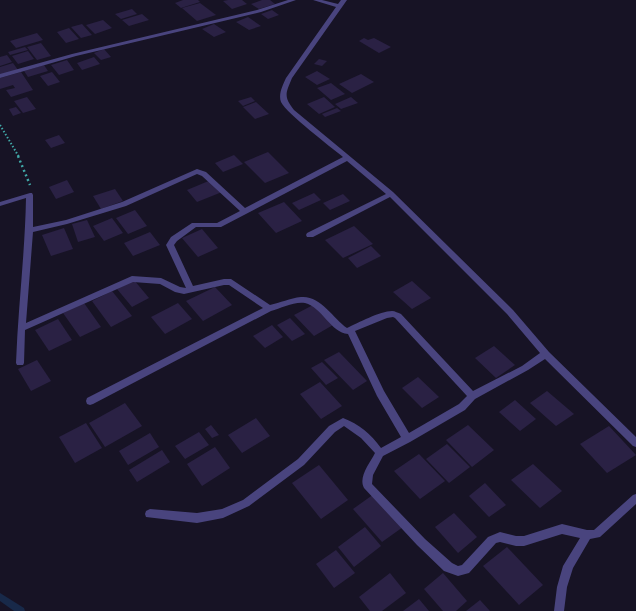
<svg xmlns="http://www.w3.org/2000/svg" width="636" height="611" font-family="'Source Sans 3',sans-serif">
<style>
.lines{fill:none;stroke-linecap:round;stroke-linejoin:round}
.stream{fill:#182949;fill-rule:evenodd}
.building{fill:#2a2144}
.path-far1{stroke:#41a9a8;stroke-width:2;stroke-dasharray:1.5 2;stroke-linecap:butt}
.path{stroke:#41a9a8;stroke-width:2.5;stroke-dasharray:2 3;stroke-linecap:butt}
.street{fill:#49447e;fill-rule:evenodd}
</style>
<rect width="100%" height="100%" fill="#171325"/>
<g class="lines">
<!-- stream -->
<polygon class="stream" points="0,593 24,608 25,611 14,611 0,601"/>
</g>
<!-- building -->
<g class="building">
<polygon points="183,0 198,0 200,2 181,8 175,3"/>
<polygon points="228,0 242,0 247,4 232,9 223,1"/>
<polygon points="262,0 270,0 275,4 259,9 251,4"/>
<polygon points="200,3 216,15 197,21 182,8"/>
<polygon points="132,9 137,14 121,19 115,14"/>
<polygon points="272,10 279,15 268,19 261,14"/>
<polygon points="142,14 149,20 129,26 122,20"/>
<polygon points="248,17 261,26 249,30 236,22"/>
<polygon points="103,20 112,28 95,34 86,25"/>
<polygon points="82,24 92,35 81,38 71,27"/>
<polygon points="214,24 226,32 214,37 202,29"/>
<polygon points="69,28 79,39 66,43 57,32"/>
<polygon points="37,33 43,40 16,48 10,41"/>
<polygon points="364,38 368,40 374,38 391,47 379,53 359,41"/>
<polygon points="41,43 51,56 37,60 27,47"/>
<polygon points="25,47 28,50 10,55 8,52"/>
<polygon points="104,49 111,57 101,60 94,53"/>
<polygon points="28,51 34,59 18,64 12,56"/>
<polygon points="7,55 12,62 0,66 0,57"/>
<polygon points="94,57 100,64 82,70 77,63"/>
<polygon points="319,59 327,61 322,66 314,64"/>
<polygon points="67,60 74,70 59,75 51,65"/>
<polygon points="13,63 18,70 0,75 0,67"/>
<polygon points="44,65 48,71 28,77 24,71"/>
<polygon points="317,71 330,79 317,85 305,77"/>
<polygon points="21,72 33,90 11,97 6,90 15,88 13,85 0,89 0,78"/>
<polygon points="52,72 60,82 48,86 40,76"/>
<polygon points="361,74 374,82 352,93 339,84"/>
<polygon points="331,83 345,94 331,100 317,88"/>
<polygon points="27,97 36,109 23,113 14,101"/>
<polygon points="251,97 255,101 243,106 238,101"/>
<polygon points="324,97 335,107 319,114 307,104"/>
<polygon points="351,97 358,103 341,109 335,104"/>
<polygon points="256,102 269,114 255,119 243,107"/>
<polygon points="16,107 21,113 13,116 9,109"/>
<polygon points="337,108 341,111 325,117 322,114"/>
<polygon points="59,135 65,143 51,148 45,140"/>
<polygon points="268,152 289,173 265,183 244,162"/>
<polygon points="234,155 243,164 223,172 215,163"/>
<polygon points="67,180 74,192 56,199 49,187"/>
<polygon points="211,180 222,192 197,202 187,190"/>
<polygon points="115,189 123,201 101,209 93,196"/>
<polygon points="314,193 321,200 299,210 292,203"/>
<polygon points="343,194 350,201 330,210 323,203"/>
<polygon points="284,202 302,221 276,233 258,213"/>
<polygon points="135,210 147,226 128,234 116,218"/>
<polygon points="112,218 123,233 104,241 93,226"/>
<polygon points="87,220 95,237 78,242 72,224"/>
<polygon points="354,226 373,244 343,258 325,240"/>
<polygon points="64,228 73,249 51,256 42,235"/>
<polygon points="202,229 218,248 198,257 182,238"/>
<polygon points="150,232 160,245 133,256 124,243"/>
<polygon points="371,246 381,256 357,268 348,258"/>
<polygon points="134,280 149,298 132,307 117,289"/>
<polygon points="412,281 431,298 412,309 393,292"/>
<polygon points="215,287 232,305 203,321 186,301"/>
<polygon points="112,291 132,316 111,327 92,301"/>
<polygon points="84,303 101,327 80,337 63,313"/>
<polygon points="178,303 192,319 165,334 151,317"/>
<polygon points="313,305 333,325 314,336 294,315"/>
<polygon points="290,318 305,334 292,341 277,325"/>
<polygon points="58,319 72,340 49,351 35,330"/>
<polygon points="272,325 283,337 265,348 253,336"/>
<polygon points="494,346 515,365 496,378 475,358"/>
<polygon points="339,352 367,381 353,390 324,360"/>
<polygon points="37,360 51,381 31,391 18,369"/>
<polygon points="322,362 338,378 326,385 311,368"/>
<polygon points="418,377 439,397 422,408 402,388"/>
<polygon points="320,382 342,406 321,419 300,394"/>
<polygon points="547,391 574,414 556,426 530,403"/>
<polygon points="515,400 536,419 520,431 499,412"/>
<polygon points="125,403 142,426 105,447 89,423"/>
<polygon points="256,418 270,436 242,453 228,435"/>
<polygon points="86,423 102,448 75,463 59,437"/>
<polygon points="211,425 219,435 212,438 205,429"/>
<polygon points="468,425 494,450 472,467 446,440"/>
<polygon points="609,426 636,455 607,473 580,444"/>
<polygon points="199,432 209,445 185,459 175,446"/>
<polygon points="150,433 159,447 128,465 119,451"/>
<polygon points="447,444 470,467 449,483 426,459"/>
<polygon points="215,447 230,468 202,486 187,464"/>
<polygon points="162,450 170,462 137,482 129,470"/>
<polygon points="419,454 445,481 420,499 394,471"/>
<polygon points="533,464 562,491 540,508 511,480"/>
<polygon points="319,465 348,500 321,519 292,483"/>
<polygon points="485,483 506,505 489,517 469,496"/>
<polygon points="374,494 403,527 382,542 353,509"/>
<polygon points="454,513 477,537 458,553 435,527"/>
<polygon points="365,527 381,546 354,567 338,547"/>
<polygon points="507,547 543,585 519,605 483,566"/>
<polygon points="336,550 355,573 334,588 316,564"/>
<polygon points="390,573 406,593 382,611 370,611 359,597"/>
<polygon points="443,573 467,601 456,611 443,611 424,589"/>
<polygon points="419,599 429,611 403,611"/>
<polygon points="480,600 490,611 466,611"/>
</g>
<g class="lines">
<!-- path-far1 -->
<polyline class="path-far1" points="0,125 19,157"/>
<!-- path -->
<polyline class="path" points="18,156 30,185"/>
<!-- street -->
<g class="street">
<polygon points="288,0 296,0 261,12 76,56 0,78 0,74 72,54 257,10"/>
<path d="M313,0H322L338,4L341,0H347L292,78C286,93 283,96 294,110L393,192L513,310L549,352L636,437V447L633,446L545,359L528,370L475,399L465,410L410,442L383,456L373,475L372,484L425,539L452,563L458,566L462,565L488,537L500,532L516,536H524L562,524L587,530H594L633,495L636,494V504L600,537L590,539L573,568L567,587L564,611H554L557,587L563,566L580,538L562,534L524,546H516L500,542L496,543L469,573L458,576L444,571L417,545L364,488C358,477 370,463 375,453L361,438L344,426L335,432L304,465L249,506L223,518L197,523L146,517L145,514L146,511L150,509L197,513L222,509L243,500L298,459L329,426L343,418C359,424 371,434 381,448L401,437L377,396L348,334C331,333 322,307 305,303C295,301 281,308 271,311L93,404L90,405L87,404L86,401L87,398L263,308L229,285H224L184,294L175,292L160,284L133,282L25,330L24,363L23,365H17L16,363C18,308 25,253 26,198L0,206V202L30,193H32L33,195V227L66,220L122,202L197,169L206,172L245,208L343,157C331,147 287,114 281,102C278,94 283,85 286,78L336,7ZM347,161L386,194L307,233L306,235L307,237H313L390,197L507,314L540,353L522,366L473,391L401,314C398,313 395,311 392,311C380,311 358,323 347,328C333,318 320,295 301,297C290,298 280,303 270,305L231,279H224L193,286L174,245L177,241L196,227H221ZM197,174L202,176L240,211L217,223H192L171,237L166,245L186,288L180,287L161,278L132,276L26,323L33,232L67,224L126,206ZM393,317L395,318L467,396L459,404L409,433L384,391L355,331L387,318Z"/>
</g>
</g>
</svg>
